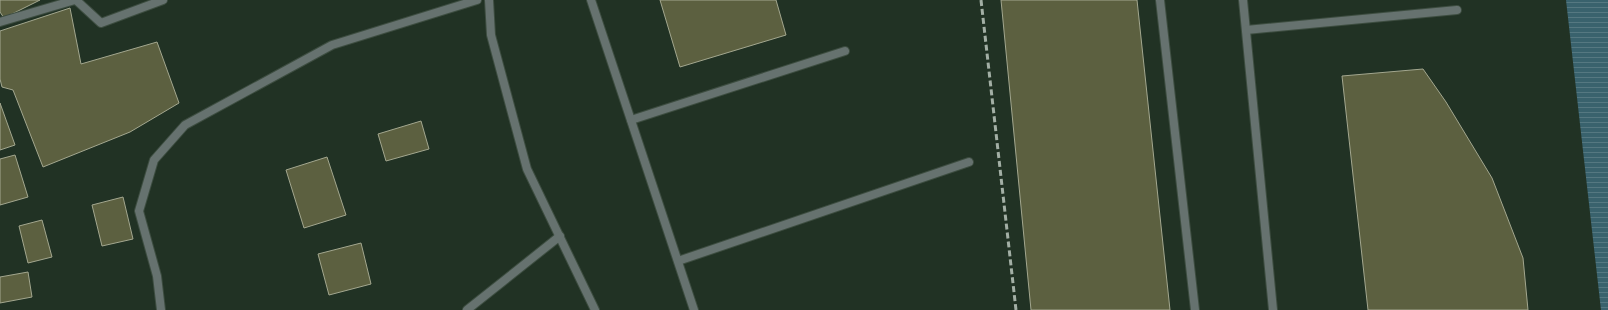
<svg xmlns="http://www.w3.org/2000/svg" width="1608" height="310" font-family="'Alegreya Sans',sans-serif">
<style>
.water{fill:url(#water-rules)}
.building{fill:#5c6040;stroke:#a3a78f}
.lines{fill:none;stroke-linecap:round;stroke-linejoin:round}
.service-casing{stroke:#3d4d40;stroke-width:10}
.minor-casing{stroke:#3d4d40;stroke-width:10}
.service{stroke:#66726f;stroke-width:8}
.minor{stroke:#66726f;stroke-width:8}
.rail{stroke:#a3afa5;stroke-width:3;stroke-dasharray:6 3;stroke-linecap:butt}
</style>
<defs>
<pattern id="water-rules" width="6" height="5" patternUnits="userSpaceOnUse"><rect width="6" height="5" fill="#39626d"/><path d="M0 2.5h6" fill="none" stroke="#557881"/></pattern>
</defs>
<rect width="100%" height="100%" fill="#213224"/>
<!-- water -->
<polygon class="water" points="1566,0 1608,0 1608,310 1601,310"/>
<!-- building -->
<g class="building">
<polygon points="0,0 40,0 4,18 0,12"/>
<polygon points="660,0 776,0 786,35 680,67"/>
<polygon points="1001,0 1137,0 1170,310 1031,310"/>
<polygon points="70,8 81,64 157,42 179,103 130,132 43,167 13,90 2,87 0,79 0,31"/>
<polygon points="1423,69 1446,102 1492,178 1523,258 1528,310 1368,310 1342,76"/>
<polygon points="0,103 15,145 0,150"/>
<polygon points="421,121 429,149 386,161 378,134"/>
<polygon points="15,155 28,197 0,205 0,159"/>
<polygon points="327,157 346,215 304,228 286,170"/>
<polygon points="123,197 133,239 102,246 92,205"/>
<polygon points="42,220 52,257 28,263 19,226"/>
<polygon points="361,243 371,284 329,295 318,254"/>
<polygon points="28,272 32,297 0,303 0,277"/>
</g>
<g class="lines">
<defs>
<g id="service">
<polyline points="76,0 101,23 163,0"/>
<polyline points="489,0 491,35 527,169 595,310"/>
<polyline points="1160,0 1195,310"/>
<polyline points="1243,0 1273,310"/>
<polyline points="0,22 75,0"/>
<polyline points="1246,30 1457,10"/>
<polyline points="631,120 845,51"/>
<polyline points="678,261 969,162"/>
<polyline points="161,310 157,276 139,211 154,160 185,125 332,45 477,0"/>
<polyline points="467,310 560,236"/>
</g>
<polyline id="minor" points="591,0 694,310"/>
</defs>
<!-- service casing -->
<use href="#service" class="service-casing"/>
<!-- minor casing -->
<use href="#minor" class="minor-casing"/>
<!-- service -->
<use href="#service" class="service"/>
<!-- minor -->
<use href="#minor" class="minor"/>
<!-- rail -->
<polyline class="rail" points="981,0 1016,310"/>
</g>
</svg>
